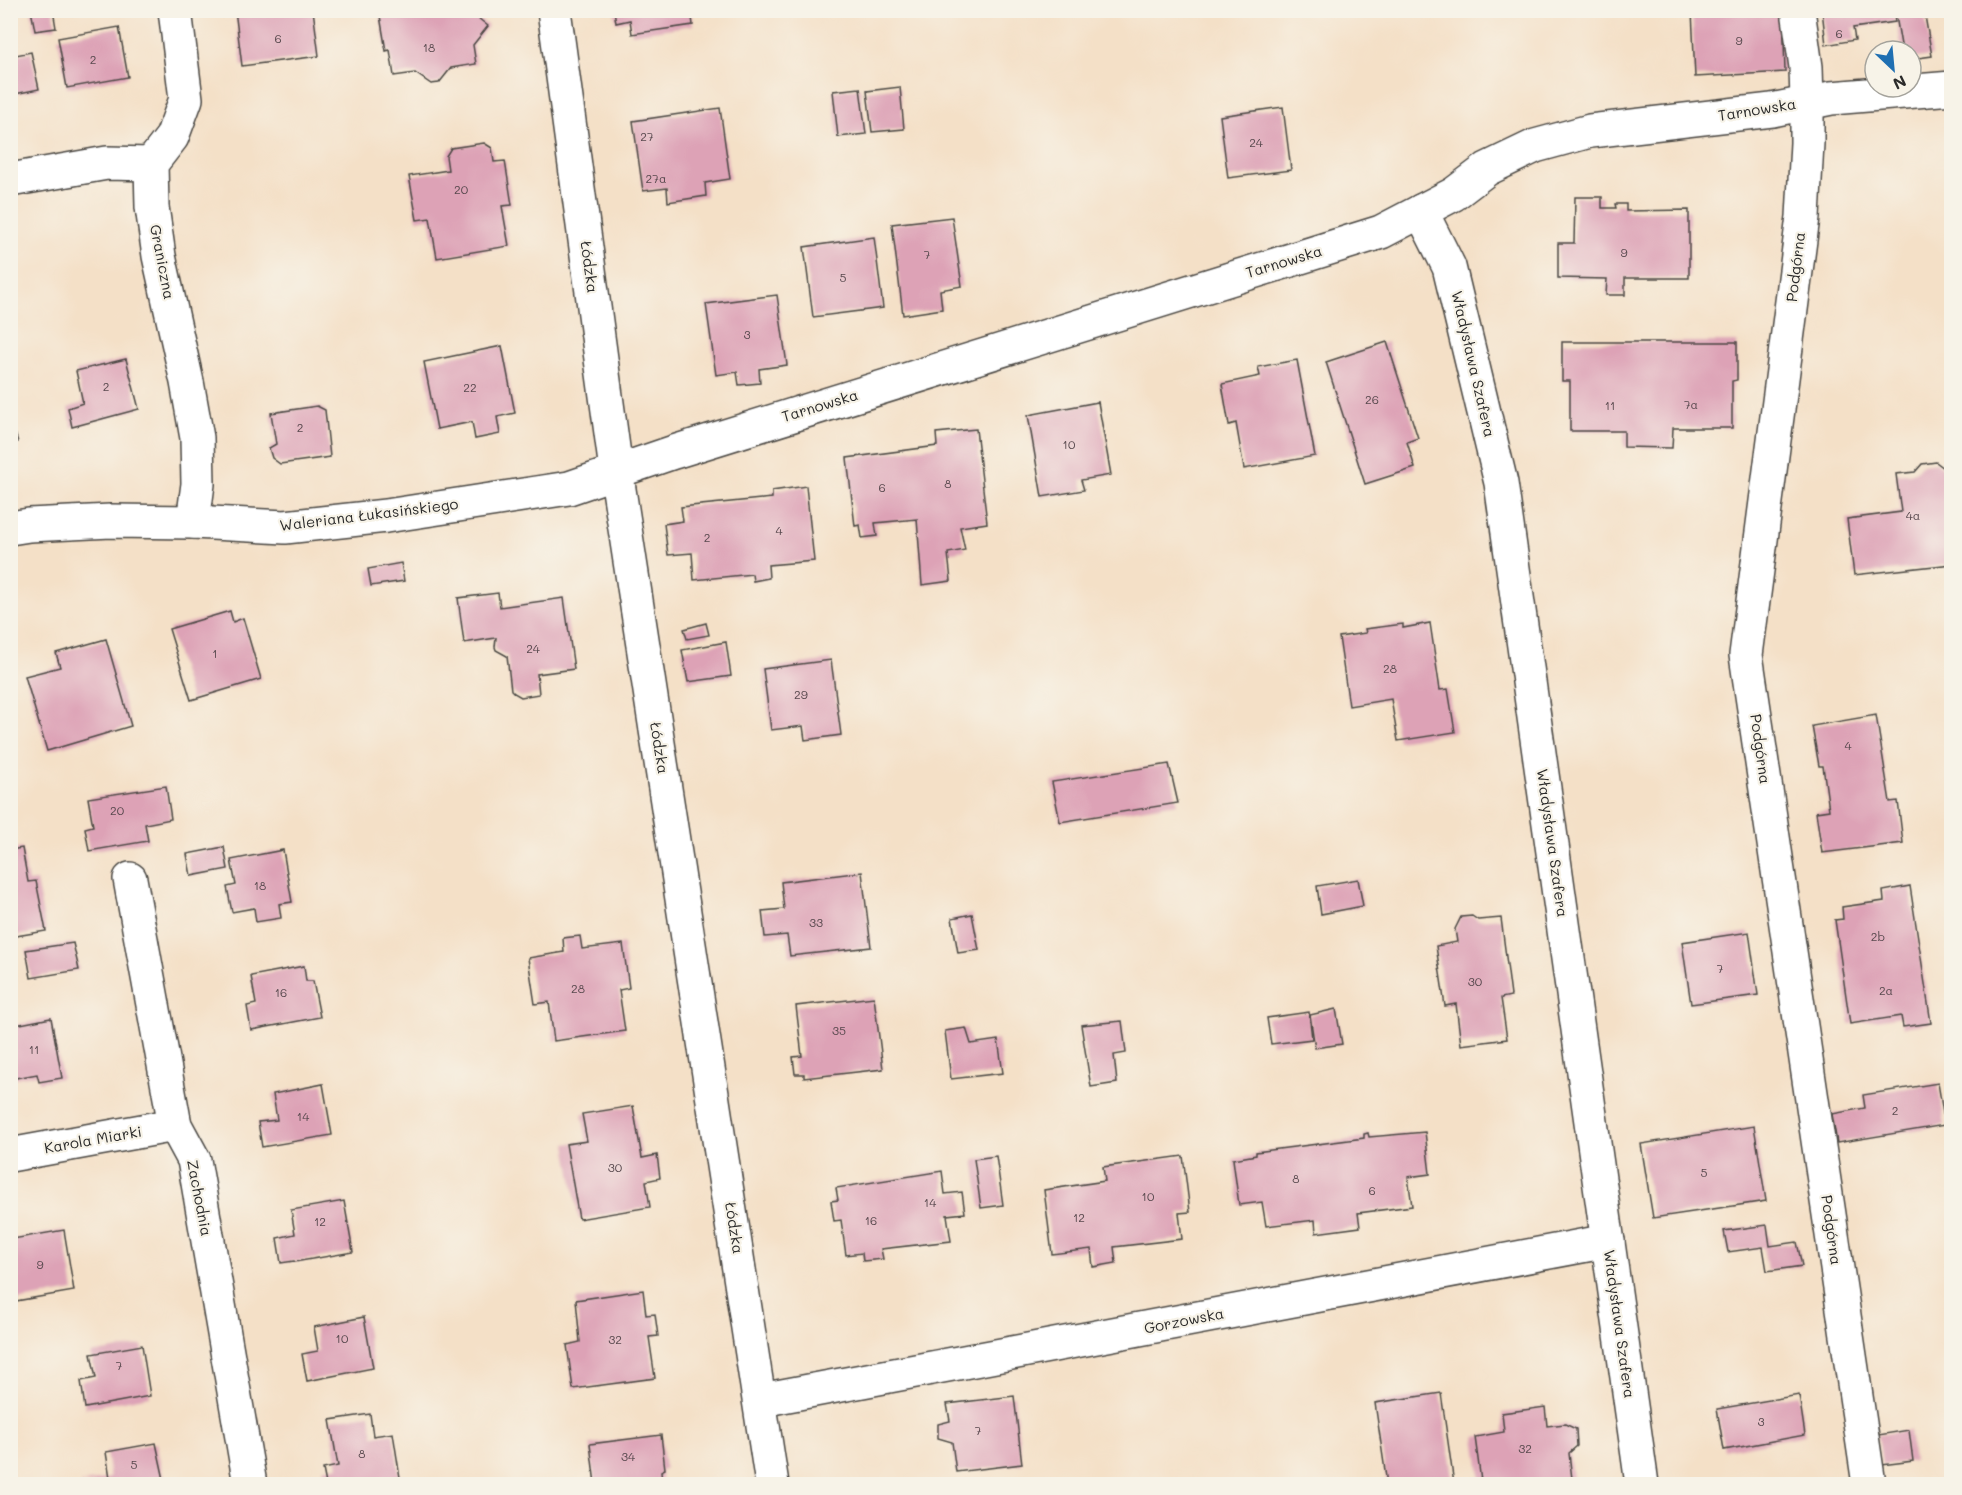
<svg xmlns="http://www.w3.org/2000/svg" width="1962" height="1495" font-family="Mali,sans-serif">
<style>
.building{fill:#dda2b6}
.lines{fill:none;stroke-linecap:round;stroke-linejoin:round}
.street-casing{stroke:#494642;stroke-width:36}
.street{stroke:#fff;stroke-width:33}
.labels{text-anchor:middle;stroke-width:4.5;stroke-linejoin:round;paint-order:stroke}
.number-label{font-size:12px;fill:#58494e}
.street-label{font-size:15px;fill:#2b2b2b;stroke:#f7f3e8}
</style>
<rect width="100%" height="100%" fill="#f7f3e8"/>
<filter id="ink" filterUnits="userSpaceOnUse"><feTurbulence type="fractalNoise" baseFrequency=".0167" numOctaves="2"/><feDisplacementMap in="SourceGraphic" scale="12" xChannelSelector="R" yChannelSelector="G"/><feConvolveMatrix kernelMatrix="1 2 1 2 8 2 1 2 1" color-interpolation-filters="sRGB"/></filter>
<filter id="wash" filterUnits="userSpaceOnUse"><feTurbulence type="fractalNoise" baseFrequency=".008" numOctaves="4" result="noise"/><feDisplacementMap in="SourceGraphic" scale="24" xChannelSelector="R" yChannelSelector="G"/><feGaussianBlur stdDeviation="1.35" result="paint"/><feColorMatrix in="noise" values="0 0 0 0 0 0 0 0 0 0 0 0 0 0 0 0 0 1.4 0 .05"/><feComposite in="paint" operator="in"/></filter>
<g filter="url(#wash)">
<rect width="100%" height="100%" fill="#f4e0c7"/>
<g id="blocks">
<!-- building -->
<g class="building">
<polygon points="31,10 53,10 56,28 35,31"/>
<polygon points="235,10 313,10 319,56 242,66"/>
<polygon points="379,10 468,10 488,26 473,45 476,64 451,68 439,83 431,84 415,73 394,76 390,50 386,51"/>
<polygon points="614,10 691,10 693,25 632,34 630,20 616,23"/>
<polygon points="1783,10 1785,72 1695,77 1692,11"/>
<polygon points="1822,10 1893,10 1895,22 1853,28 1855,40 1826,45"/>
<polygon points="1895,10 1924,10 1932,56 1911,59 1911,51 1902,51"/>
<polygon points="1945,10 1952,10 1952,27 1948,28"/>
<polygon points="119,27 128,77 67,88 58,38"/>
<polygon points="31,52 39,89 10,95 10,56"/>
<polygon points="900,87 904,129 872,132 867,91"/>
<polygon points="860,88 866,134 838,137 833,91"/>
<polygon points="1283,107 1291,170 1228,178 1220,116"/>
<polygon points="720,108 730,179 705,183 706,196 668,202 667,188 643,191 633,121"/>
<polygon points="484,143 492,148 494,162 505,161 512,205 502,206 509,246 437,258 430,218 417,220 409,176 448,170 446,156 451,148"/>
<polygon points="1575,197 1602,197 1602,208 1616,208 1615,204 1626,204 1626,211 1689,210 1689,278 1625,278 1625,295 1606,295 1607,279 1558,278 1558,243 1574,243"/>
<polygon points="952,217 962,286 940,290 942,309 903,315 892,224"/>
<polygon points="874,237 883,308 813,317 804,247"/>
<polygon points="777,295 787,365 759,369 760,383 739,385 737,372 716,375 706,304"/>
<polygon points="1387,342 1418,438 1407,442 1415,468 1365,484 1326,362"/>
<polygon points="1562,342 1737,342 1737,380 1732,381 1732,428 1673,428 1672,448 1624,447 1624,431 1570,431 1570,381 1562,381"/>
<polygon points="502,346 515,413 497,417 500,434 475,439 472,422 437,429 424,362"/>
<polygon points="126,359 139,409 72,427 68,408 83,403 76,371"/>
<polygon points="1297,360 1315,456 1244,469 1236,423 1229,425 1222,384 1260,376 1258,367"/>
<polygon points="1098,402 1111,475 1081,480 1084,490 1042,497 1028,415"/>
<polygon points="317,406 325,410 330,457 280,464 272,458 269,448 276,444 271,413"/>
<polygon points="10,418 18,442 10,444"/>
<polygon points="976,429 987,523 960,527 965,550 948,553 951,581 922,585 917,519 875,523 877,536 862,538 860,525 855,526 847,458 937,446 936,433"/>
<polygon points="1936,462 1944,468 1952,467 1952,564 1854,575 1847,519 1901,512 1896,474 1915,472 1922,464"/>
<polygon points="806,486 814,561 768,565 769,578 753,581 752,574 694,580 692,553 668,555 664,524 683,521 681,507 772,498 772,491"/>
<polygon points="401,563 404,581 371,586 368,569"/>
<polygon points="498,593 500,607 564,598 574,669 537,674 539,694 521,697 514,693 511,690 507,656 496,650 495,647 496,638 464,643 458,598"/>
<polygon points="230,611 233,622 243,618 261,679 191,700 169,629"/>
<polygon points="706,623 709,635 687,639 684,629"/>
<polygon points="1430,623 1440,690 1448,689 1455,732 1398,741 1391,699 1349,706 1339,637 1366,633 1365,629 1403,624 1403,628"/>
<polygon points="106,639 131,726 47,751 25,676 60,667 56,653"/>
<polygon points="726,642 731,676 688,682 682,650"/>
<polygon points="831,660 841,735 805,740 803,726 771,730 763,669"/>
<polygon points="1876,715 1890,802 1898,801 1903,843 1822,853 1816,812 1829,810 1823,766 1819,766 1812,726"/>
<polygon points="1169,764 1178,803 1060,822 1052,782"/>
<polygon points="166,786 171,819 145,824 148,841 89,851 85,828 93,826 88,798"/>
<polygon points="224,847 228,869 191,876 187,854"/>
<polygon points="22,848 28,882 36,881 46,931 10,937 10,850"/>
<polygon points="283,850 292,902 279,904 281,918 256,922 254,908 232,912 227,887 236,885 231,860"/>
<polygon points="862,872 871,947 790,956 787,935 765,937 762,911 784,909 781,882"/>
<polygon points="1358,879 1363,906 1321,914 1317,886"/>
<polygon points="1910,886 1931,1023 1903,1027 1901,1016 1850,1024 1835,920 1843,919 1842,907 1884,901 1883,891"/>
<polygon points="972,914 979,950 958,953 952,918"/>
<polygon points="1472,916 1478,920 1501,918 1511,996 1501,998 1507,1039 1461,1045 1456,1004 1445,1006 1436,946 1457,942 1455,929 1461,917"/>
<polygon points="1749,932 1758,995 1691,1004 1682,942"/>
<polygon points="580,936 582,949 623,944 629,988 619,990 625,1031 554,1041 549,1002 535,1004 528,958 564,952 563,938"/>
<polygon points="73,943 79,970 31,978 26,950"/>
<polygon points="304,966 306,981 313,981 320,1017 251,1030 247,1006 256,1004 251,976"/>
<polygon points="874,997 883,1069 804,1078 804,1074 795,1074 793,1057 802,1056 796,1006"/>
<polygon points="1336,1009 1342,1044 1315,1048 1310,1015"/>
<polygon points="1309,1012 1312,1039 1271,1044 1267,1018"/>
<polygon points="51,1018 62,1078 39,1082 37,1074 10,1079 10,1026"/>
<polygon points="1122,1021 1126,1053 1114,1055 1117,1083 1091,1087 1081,1025"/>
<polygon points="966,1028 971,1044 998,1040 1003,1073 951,1079 945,1031"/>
<polygon points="1938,1083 1945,1125 1837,1143 1832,1114 1865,1108 1863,1095"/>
<polygon points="323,1084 332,1135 262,1147 258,1122 277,1120 273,1094"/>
<polygon points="633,1106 642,1158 657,1155 660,1178 646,1181 650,1207 579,1219 566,1144 587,1141 582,1114"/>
<polygon points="1754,1126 1766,1201 1653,1218 1641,1144"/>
<polygon points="1425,1132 1430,1174 1408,1177 1412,1206 1358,1213 1360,1227 1316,1233 1315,1220 1266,1226 1262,1202 1239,1205 1233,1159 1256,1155 1256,1152 1364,1138 1364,1134 1368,1133 1369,1137"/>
<polygon points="996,1156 1003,1205 981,1208 974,1159"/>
<polygon points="1183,1156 1190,1212 1179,1213 1182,1239 1114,1247 1116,1263 1093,1267 1091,1249 1052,1254 1044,1190 1105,1181 1103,1167"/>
<polygon points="942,1171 945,1194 962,1192 965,1213 947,1215 951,1241 881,1249 883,1259 863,1261 862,1253 846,1255 841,1220 834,1221 831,1201 838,1200 836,1188"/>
<polygon points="344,1201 353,1252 295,1262 294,1261 281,1263 277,1238 295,1234 291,1210"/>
<polygon points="1767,1225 1770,1246 1797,1242 1802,1266 1767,1271 1763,1247 1728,1252 1724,1231"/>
<polygon points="64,1230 74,1291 10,1302 10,1233 13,1239"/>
<polygon points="643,1290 646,1315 655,1314 658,1336 649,1337 655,1378 573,1389 567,1345 580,1342 576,1300"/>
<polygon points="364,1317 373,1368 307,1381 302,1354 318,1351 314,1327"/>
<polygon points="142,1345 150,1396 85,1408 81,1381 96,1378 91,1354"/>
<polygon points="1441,1393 1454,1484 1387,1484 1375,1403"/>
<polygon points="1799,1395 1805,1435 1724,1450 1717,1409"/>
<polygon points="1014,1396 1022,1464 956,1472 952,1442 938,1438 938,1424 950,1421 947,1404"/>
<polygon points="1545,1407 1547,1426 1565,1424 1576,1429 1577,1446 1569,1453 1572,1479 1548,1481 1549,1484 1511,1484 1510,1479 1481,1481 1475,1437 1504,1432 1502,1413"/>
<polygon points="370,1414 373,1436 393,1433 401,1484 326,1484 323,1469 338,1466 330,1420"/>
<polygon points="1909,1430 1913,1461 1882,1465 1878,1435"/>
<polygon points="661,1435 665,1469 661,1471 662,1484 595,1484 590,1444"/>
<polygon points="156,1443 165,1484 78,1484 110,1478 106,1452"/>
</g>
</g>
</g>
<g filter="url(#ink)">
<use href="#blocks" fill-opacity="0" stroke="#494642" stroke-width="1.5"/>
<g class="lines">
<defs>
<g id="street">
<polyline points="175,10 186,99 172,137 151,164 152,207 159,256 187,382 197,438 198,484 193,522"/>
<polyline points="554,10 616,470 772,1484"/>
<polyline points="1798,10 1806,67 1807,102 1807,143 1803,217 1746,655 1869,1484"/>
<polyline points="10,180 107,163 151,164"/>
<polyline points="1421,211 1449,267 1501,483 1642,1484"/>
<polyline points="10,528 29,525 111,521 193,522 285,527 386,516 569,488 674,452 1381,232 1454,194 1487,169 1535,146 1590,131 1772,110 1831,98 1952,88"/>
<polyline points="130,879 175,1125 194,1160 250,1484"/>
<polyline points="10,1155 175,1125"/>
<polyline points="761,1400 1608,1241"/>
</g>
</defs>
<!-- street casing -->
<use href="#street" class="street-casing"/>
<!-- street -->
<use href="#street" class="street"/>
</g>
</g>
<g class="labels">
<!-- number labels -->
<g class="number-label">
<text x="1839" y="38">6</text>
<text x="278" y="43">6</text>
<text x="1739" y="45">9</text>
<text x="429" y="52">18</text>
<text x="93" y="64">2</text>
<text x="647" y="141">27</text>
<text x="1256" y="147">24</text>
<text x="656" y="183">27a</text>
<text x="461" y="194">20</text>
<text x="1624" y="257">9</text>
<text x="927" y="259">7</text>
<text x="843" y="282">5</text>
<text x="747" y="339">3</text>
<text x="106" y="391">2</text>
<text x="470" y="392">22</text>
<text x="1372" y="404">26</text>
<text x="1691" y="409">7a</text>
<text x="1610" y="410">11</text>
<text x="300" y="432">2</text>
<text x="1069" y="449">10</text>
<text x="948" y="488">8</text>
<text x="882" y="492">6</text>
<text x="1913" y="520">4a</text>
<text x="779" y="535">4</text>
<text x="707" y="542">2</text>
<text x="533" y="653">24</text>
<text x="215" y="658">1</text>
<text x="1390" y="673">28</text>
<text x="801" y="699">29</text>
<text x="1848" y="750">4</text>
<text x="117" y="815">20</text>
<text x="260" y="890">18</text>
<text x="816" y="927">33</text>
<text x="1878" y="941">2b</text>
<text x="1720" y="973">7</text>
<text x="1475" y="986">30</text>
<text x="578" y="993">28</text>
<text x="1886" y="995">2a</text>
<text x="281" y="997">16</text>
<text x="839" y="1035">35</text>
<text x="34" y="1054">11</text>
<text x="1895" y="1115">2</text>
<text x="303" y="1121">14</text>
<text x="615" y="1172">30</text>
<text x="1704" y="1177">5</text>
<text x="1296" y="1183">8</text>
<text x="1372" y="1195">6</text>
<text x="1148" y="1201">10</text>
<text x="930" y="1207">14</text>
<text x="1079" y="1222">12</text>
<text x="871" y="1225">16</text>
<text x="320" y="1226">12</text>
<text x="40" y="1269">9</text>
<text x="342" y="1343">10</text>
<text x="615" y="1344">32</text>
<text x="119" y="1370">7</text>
<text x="1761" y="1426">3</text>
<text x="978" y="1435">7</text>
<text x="1525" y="1453">32</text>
<text x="362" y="1458">8</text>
<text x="628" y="1461">34</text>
<text x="134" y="1469">5</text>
</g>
<!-- street labels -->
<g class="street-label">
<text transform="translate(1757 110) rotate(-9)" y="5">Tarnowska</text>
<text transform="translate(162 262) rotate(79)" y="5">Graniczna</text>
<text transform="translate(1284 262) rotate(-17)" y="5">Tarnowska</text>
<text transform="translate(589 267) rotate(82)" y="5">Łódzka</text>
<text transform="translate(1796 267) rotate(-83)" y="5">Podgórna</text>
<text transform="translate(1473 364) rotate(77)" y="5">Władysława Szafera</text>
<text transform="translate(820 406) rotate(-17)" y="5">Tarnowska</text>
<text transform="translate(369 515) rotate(-7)" y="5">Waleriana Łukasińskiego</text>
<text transform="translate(659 748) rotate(81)" y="5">Łódzka</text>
<text transform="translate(1760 749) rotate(82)" y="5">Podgórna</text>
<text transform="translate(1552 843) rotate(82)" y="5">Władysława Szafera</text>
<text transform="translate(93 1140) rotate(-10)" y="5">Karola Miarki</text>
<text transform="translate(199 1198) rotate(79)" y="5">Zachodnia</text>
<text transform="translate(734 1228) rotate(81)" y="5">Łódzka</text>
<text transform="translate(1831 1230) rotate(82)" y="5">Podgórna</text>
<text transform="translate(1184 1321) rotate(-11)" y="5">Gorzowska</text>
<text transform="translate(1619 1324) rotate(82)" y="5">Władysława Szafera</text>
</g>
</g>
<!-- margin -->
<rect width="1962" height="1495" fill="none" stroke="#f7f3e8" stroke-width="36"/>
<!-- north arrow -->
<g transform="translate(1893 69) rotate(154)"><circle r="28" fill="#f7f3e8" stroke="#a5a39c" stroke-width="1.5"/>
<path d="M0-4.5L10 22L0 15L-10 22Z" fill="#1f6fb2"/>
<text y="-9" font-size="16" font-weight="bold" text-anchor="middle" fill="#2b2b2b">N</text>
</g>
</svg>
